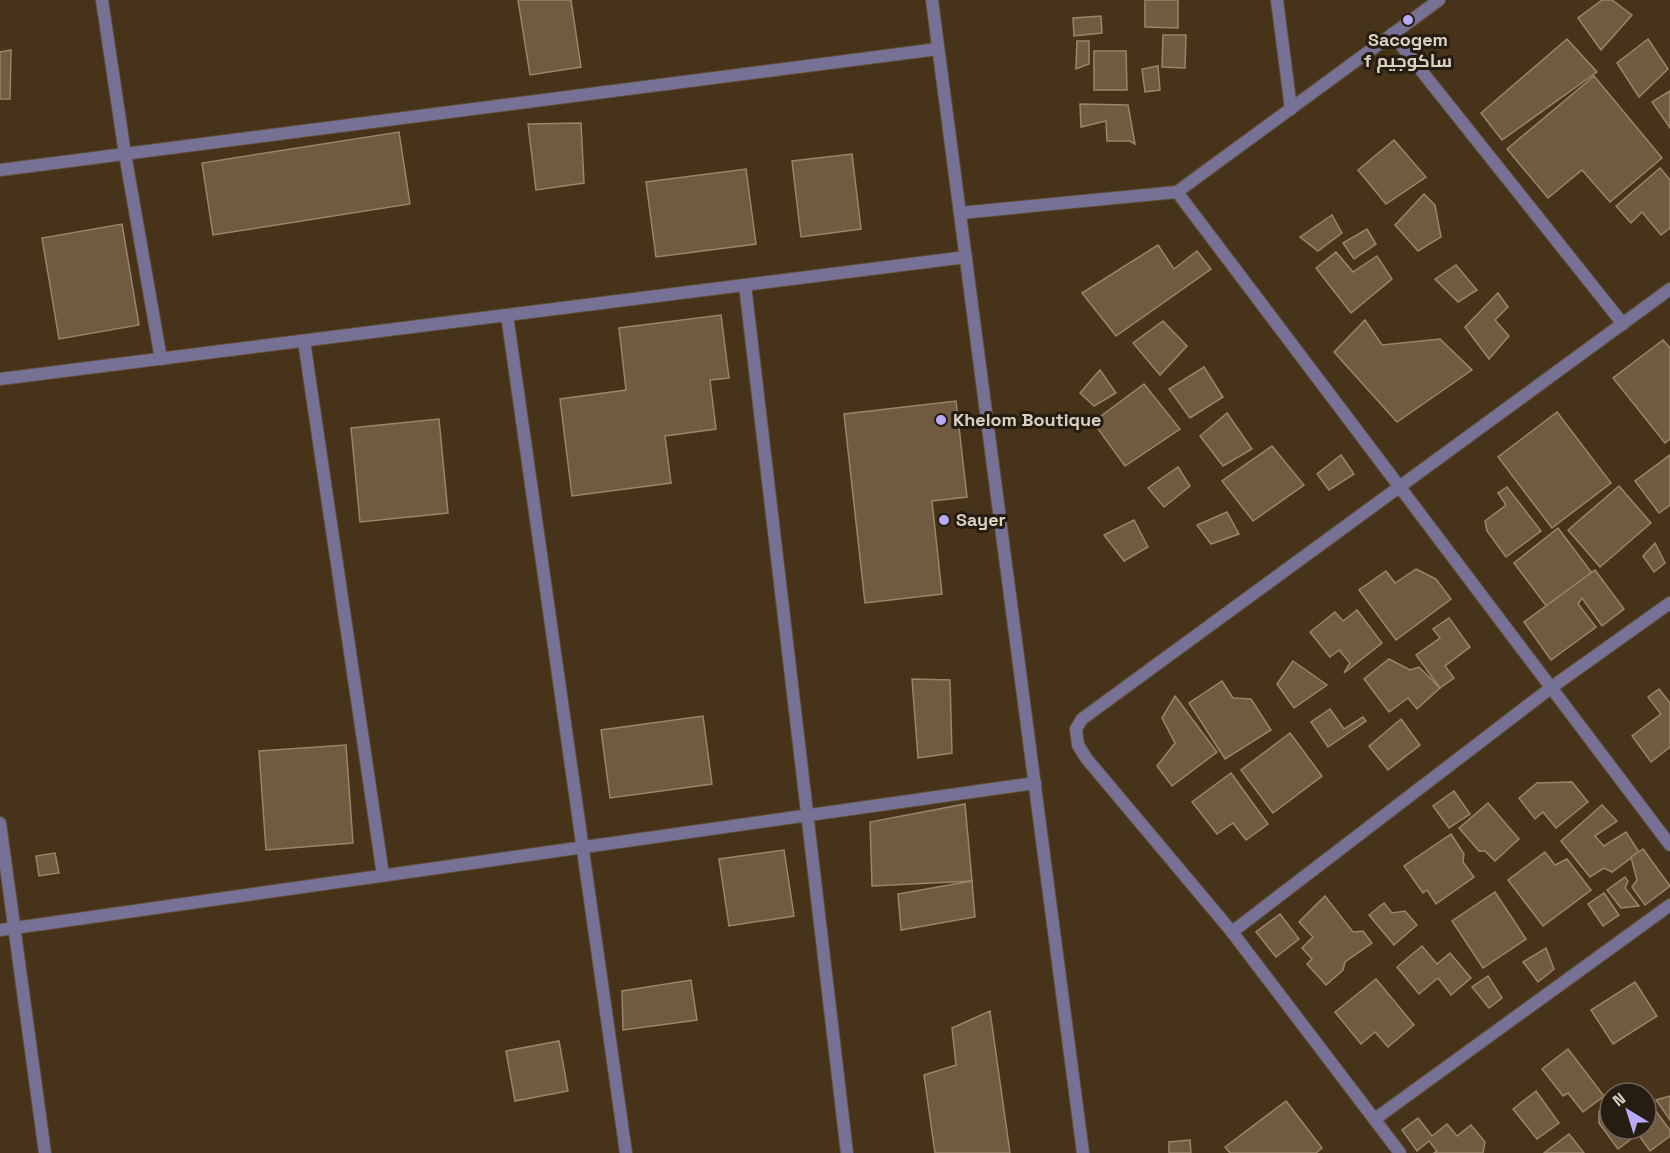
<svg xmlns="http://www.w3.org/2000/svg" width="1670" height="1153" font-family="'Space Grotesk',Cairo,sans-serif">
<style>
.building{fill:#705b41;stroke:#9b8569;stroke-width:1.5}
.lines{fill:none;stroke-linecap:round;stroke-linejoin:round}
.street-casing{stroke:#614f38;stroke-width:14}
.street{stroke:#767195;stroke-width:12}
.poi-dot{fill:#b7abf8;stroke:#261d12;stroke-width:2}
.labels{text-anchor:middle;stroke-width:6;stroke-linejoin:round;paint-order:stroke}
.poi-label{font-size:18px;font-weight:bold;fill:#dcd0c2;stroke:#261d12;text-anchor:start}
</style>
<rect width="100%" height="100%" fill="#46331a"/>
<!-- building -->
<g class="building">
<polygon points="518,0 571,0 581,67 530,75"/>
<polygon points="1145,0 1178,0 1178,28 1145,27"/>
<polygon points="1602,0 1612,0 1632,15 1601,50 1578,18"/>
<polygon points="1101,16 1102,33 1074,36 1073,18"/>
<polygon points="1163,35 1186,35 1185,68 1162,67"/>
<polygon points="1567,39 1597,72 1502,140 1481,113"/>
<polygon points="1648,39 1668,69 1639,97 1617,63"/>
<polygon points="1077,41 1089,41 1089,64 1076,69"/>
<polygon points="11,50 10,99 0,99 0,52"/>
<polygon points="1094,51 1126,51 1127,90 1094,90"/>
<polygon points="1158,66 1160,90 1145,92 1142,69"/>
<polygon points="1594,76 1662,158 1610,202 1582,170 1548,198 1507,149"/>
<polygon points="1670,91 1670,128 1652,102"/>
<polygon points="1080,104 1128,105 1135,144 1130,141 1107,141 1106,121 1081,127"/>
<polygon points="581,123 584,183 536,190 528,124"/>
<polygon points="399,132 410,204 213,235 202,163"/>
<polygon points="1394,140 1426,177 1386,204 1358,170"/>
<polygon points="852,154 861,229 801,237 792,161"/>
<polygon points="1660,168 1670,180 1670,228 1661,235 1642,212 1631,223 1616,206"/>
<polygon points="746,169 756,244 656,257 646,182"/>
<polygon points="1424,194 1435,205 1441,237 1418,251 1395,225"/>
<polygon points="1332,215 1342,233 1318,251 1300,237"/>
<polygon points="122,224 139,325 59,339 42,238"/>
<polygon points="1367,229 1376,244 1354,259 1343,243"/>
<polygon points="1158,245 1174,269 1197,251 1211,269 1116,336 1082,293"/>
<polygon points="1336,252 1353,272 1377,256 1392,279 1351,313 1316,268"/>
<polygon points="1456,265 1477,290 1458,302 1435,279"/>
<polygon points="1498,293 1508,307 1495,320 1509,336 1489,359 1465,327"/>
<polygon points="721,315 729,378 710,380 716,429 665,436 671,483 572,496 560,399 626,390 619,328"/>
<polygon points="1365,320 1382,345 1440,339 1472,370 1397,422 1334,352"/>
<polygon points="1163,321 1187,346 1160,375 1133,343"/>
<polygon points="1663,340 1670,348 1670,439 1665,443 1613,378"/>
<polygon points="1204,367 1223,397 1190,418 1169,389"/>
<polygon points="1100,370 1116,393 1094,406 1080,393"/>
<polygon points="1144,384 1180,429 1125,466 1093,422"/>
<polygon points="956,401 967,497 932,501 942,594 865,603 844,414"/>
<polygon points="1557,412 1611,483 1552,528 1498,457"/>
<polygon points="1227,413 1252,449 1223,466 1200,436"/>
<polygon points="439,419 448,513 360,522 351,428"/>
<polygon points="1272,446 1304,485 1253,521 1222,481"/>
<polygon points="1341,455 1354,474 1329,490 1317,474"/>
<polygon points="1670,455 1670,505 1659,513 1635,481"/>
<polygon points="1178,467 1190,486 1164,507 1148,488"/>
<polygon points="1619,486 1651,523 1600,567 1568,530"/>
<polygon points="1507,487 1541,531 1506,557 1487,531 1485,521 1506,505 1498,493"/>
<polygon points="1227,512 1239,534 1211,544 1197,525"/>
<polygon points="1134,520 1148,547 1124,561 1104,535"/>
<polygon points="1558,528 1592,573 1547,607 1514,563"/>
<polygon points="1655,543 1665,563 1654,572 1643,556"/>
<polygon points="1416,569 1436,579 1451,599 1396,640 1359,590 1386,571 1395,583"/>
<polygon points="1595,570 1624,609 1602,626 1582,598 1578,604 1596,627 1551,660 1524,622"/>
<polygon points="1357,610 1382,643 1344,673 1350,663 1339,650 1330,657 1310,632 1335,612 1343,621"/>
<polygon points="1449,618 1470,647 1445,666 1454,678 1440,688 1416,655 1440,638 1433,629"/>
<polygon points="1389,659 1410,670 1419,667 1440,688 1417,709 1408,698 1389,712 1364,679"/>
<polygon points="1293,661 1327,685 1294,708 1277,684"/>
<polygon points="912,679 950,680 952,753 918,758"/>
<polygon points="1222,681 1233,698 1251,699 1271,730 1225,759 1189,703"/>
<polygon points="1659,689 1670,703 1670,747 1651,762 1632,736 1661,714 1648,697"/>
<polygon points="1175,696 1217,752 1172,786 1157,766 1175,743 1162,718"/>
<polygon points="1330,709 1344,729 1363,717 1366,721 1328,747 1311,722"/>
<polygon points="703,716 712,784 610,798 601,730"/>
<polygon points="1401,719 1420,745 1388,770 1369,746"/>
<polygon points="1290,733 1322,776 1273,813 1241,770"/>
<polygon points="346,745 353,843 266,850 259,751"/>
<polygon points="1231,773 1268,824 1246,840 1233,823 1217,834 1192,802"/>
<polygon points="1572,782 1588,802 1556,828 1543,812 1535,819 1519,798 1537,783"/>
<polygon points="1454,791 1470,814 1449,828 1433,806"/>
<polygon points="1488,803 1519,839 1495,861 1485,851 1479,851 1459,828"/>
<polygon points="965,804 972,881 872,886 870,822"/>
<polygon points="1602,805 1617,821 1595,836 1604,846 1626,832 1639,852 1612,872 1604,868 1590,877 1561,841"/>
<polygon points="1451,834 1464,854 1463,862 1474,877 1436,904 1427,890 1423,893 1404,866"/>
<polygon points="1643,849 1670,886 1645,905 1632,887 1637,880 1631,857"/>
<polygon points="784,850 794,916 729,926 719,859"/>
<polygon points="1545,852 1555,865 1567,859 1591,890 1543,926 1508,880"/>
<polygon points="55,853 59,873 39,876 36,856"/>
<polygon points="1625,877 1628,881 1625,888 1639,906 1621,908 1607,890"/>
<polygon points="972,881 975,917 901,930 898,894"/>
<polygon points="1495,892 1526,939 1483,968 1452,921"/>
<polygon points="1604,893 1619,915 1603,926 1588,904"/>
<polygon points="1325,896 1353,932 1363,931 1372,943 1345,962 1343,970 1326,985 1307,964 1312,959 1302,948 1313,937 1299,922"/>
<polygon points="1384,903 1392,913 1405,911 1417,925 1394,945 1369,915"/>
<polygon points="1280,914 1299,939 1276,957 1256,932"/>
<polygon points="1422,946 1437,964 1450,953 1471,978 1451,995 1438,978 1419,994 1397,967"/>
<polygon points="1546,948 1554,969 1538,982 1523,962"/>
<polygon points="1488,976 1502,998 1489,1008 1472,987"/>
<polygon points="1376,979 1414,1025 1388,1047 1375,1032 1361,1044 1335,1012"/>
<polygon points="691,980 697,1020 623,1030 622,991"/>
<polygon points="1635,982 1657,1016 1613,1044 1591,1010"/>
<polygon points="990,1011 1010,1153 935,1153 924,1075 956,1065 952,1028"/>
<polygon points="559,1041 568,1091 515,1101 506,1051"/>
<polygon points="1568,1049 1604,1096 1583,1112 1568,1093 1563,1096 1542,1069"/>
<polygon points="1536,1091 1559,1123 1537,1139 1513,1109"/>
<polygon points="1670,1096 1670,1120 1656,1100"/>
<polygon points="1286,1101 1322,1148 1316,1153 1230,1153 1225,1147"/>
<polygon points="1610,1102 1610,1129 1646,1129 1646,1105 1649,1102 1670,1130 1670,1136 1650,1151 1638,1134 1618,1149 1599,1123 1599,1111"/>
<polygon points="1418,1118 1432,1136 1447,1124 1457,1136 1471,1125 1485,1142 1483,1153 1434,1153 1437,1151 1429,1141 1417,1151 1402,1130"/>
<polygon points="1569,1134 1584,1153 1544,1153"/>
<polygon points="1190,1140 1191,1153 1169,1153 1169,1142"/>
</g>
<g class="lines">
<defs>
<g id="street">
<polyline points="102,0 125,154 161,359"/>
<polyline points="932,0 1083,1153"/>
<polyline points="1277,0 1291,109"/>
<polyline points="1392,34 1623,324"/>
<polyline points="0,170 938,49"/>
<polyline points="1177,192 1670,845"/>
<polyline points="960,213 1177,192 1439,0"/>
<polyline points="745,285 847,1153"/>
<polyline points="507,315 626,1153"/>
<polyline points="304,341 383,875"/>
<polyline points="0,379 966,257"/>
<polyline points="0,823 45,1153"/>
<polyline points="0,930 1035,783"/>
<polyline points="1232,932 1552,687 1670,603"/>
<polyline points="1375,1119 1670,905"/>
<polyline points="1400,1153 1232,932 1086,758 1078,745 1076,729 1082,719 1670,289"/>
</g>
</defs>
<!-- street casing -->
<use href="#street" class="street-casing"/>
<!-- street -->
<use href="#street" class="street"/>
</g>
<!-- markers -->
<g class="poi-dot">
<circle cx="1408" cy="20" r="6"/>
<circle cx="941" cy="420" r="6"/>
<circle cx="944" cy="520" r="6"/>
</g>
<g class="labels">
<!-- poi labels -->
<g class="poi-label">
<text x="1408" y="46" text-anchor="middle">Sacogem<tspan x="1408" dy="21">f ساكوجيم</tspan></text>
<text x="953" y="426">Khelom Boutique</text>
<text x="956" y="526">Sayer</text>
</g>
</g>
<!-- north arrow -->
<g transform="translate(1628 1111) rotate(322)"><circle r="28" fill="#261d12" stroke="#6f6558" stroke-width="1.5"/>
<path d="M0-4.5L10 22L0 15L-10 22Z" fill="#b7abf8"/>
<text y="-9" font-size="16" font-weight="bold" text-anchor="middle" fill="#dcd0c2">N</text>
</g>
</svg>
